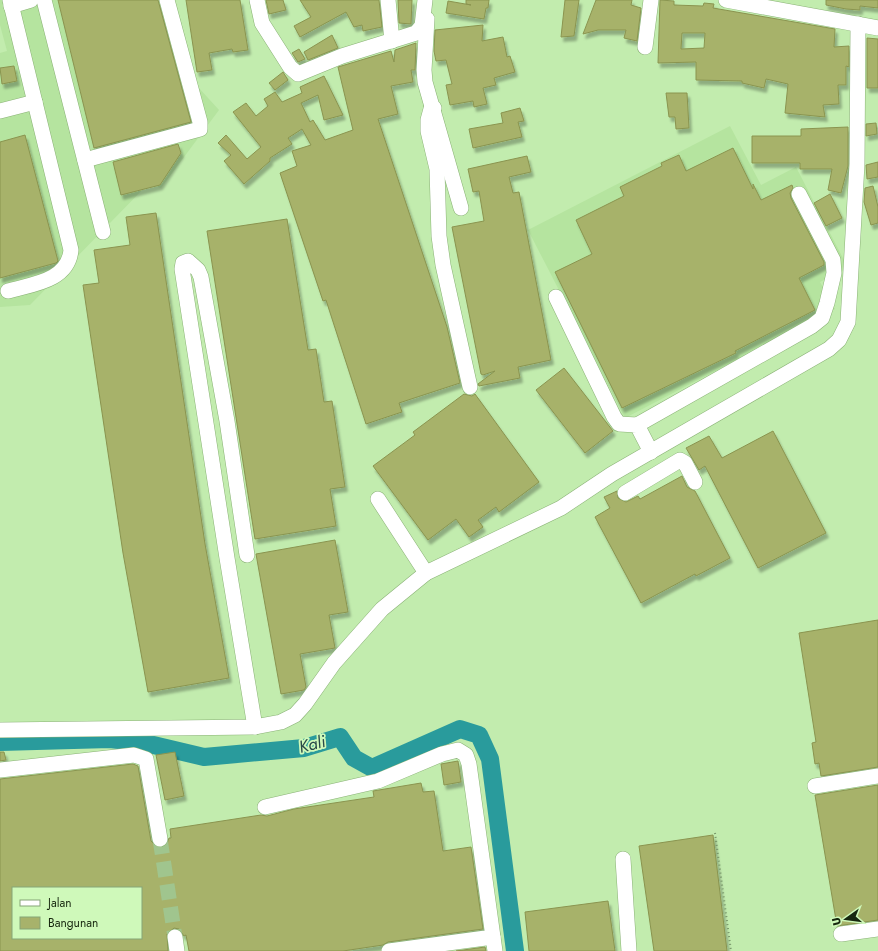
<svg xmlns="http://www.w3.org/2000/svg" width="878" height="951" font-family="Jost,sans-serif">
<style>
.built{fill:#b5e49f}
.lines{fill:none;stroke-linecap:round;stroke-linejoin:round}
.river{stroke:#299b9c;stroke-width:18}
.building{fill:#a7b26b;stroke:#8a944f;fill-rule:evenodd;filter:url(#shadow)}
.minor-tunnel{stroke:#a0c58e;stroke-width:15;stroke-dasharray:15 8;stroke-linecap:butt}
.minor-casing{stroke:#8ab276;stroke-width:16}
.path{stroke:#759467;stroke-width:2;stroke-dasharray:1 3;stroke-linecap:butt}
.minor{stroke:#fff;stroke-width:15}
.labels{text-anchor:middle;stroke-width:3.5;stroke-linejoin:round;paint-order:stroke}
.water-label{font-size:17px;font-style:italic;fill:#284848;stroke:#cff9ba}
</style>
<defs>
<filter id="shadow"><feDropShadow dx="2.5" dy="4.5" stdDeviation="1" flood-color="#0004"/></filter>
</defs>
<rect width="100%" height="100%" fill="#c2ecae"/>
<!-- built -->
<g class="built">
<polygon points="0,0 175,0 198,87 219,110 161,188 148,184 30,305 0,307 0,53 7,51 0,25"/>
<polygon points="730,126 761,185 796,167 848,268 820,282 835,309 625,418 528,230"/>
</g>
<g class="lines">
<!-- river -->
<polyline class="river" points="0,742 110,739 145,743 204,757 304,748 340,737 354,758 372,768 460,729 479,735 490,759 515,951"/>
</g>
<!-- building -->
<g class="building">
<polygon points="58,0 158,0 191,122 94,148"/>
<polygon points="186,0 240,0 248,50 233,52 232,49 209,53 212,70 197,72"/>
<polygon points="266,0 283,0 286,10 269,14"/>
<polygon points="300,0 379,0 382,27 363,31 362,25 354,27 346,12 300,37 294,26 311,17"/>
<polygon points="398,0 412,0 411,24 399,23"/>
<polygon points="466,0 489,0 488,8 486,8 484,19 446,13 448,1 471,5 466,4"/>
<polygon points="565,0 579,0 574,36 561,37"/>
<polygon points="596,0 632,0 631,5 641,8 637,41 624,38 626,30 598,30 583,34"/>
<path d="M660,0L674,1V5L703,6L704,3L714,4L713,8L835,29L834,47L849,46V67L846,66V85H838L839,104L823,105L825,117L785,113L788,84L766,79L764,88L742,83V81L696,80V62L658,63ZM682,33H705L704,48L681,49Z"/>
<polygon points="826,0 878,0 878,8 860,6 860,10 846,9 826,5"/>
<polygon points="483,25 482,41 503,37 507,57 510,56 515,72 494,78 496,85 483,88 487,104 474,107 473,101 450,105 446,85 452,84 446,60 436,61 434,51 435,30"/>
<polygon points="332,35 338,48 308,60 304,52"/>
<polygon points="867,38 878,39 878,88 867,88"/>
<polygon points="416,43 415,70 411,70 413,82 391,86 398,114 378,119 447,327 460,383 399,403 402,412 366,424 326,300 323,301 280,173 297,166 292,151 311,145 302,129 288,138 292,144 270,158 270,161 244,184 224,161 231,155 218,143 226,135 247,159 261,147 233,112 246,103 256,116 268,106 264,99 275,92 282,102 302,93 300,87 324,76 343,115 324,120 318,95 301,103 310,122 313,120 325,140 353,130 338,67 391,51 394,62 395,50"/>
<polygon points="299,49 305,59 298,62 292,53"/>
<polygon points="14,66 17,81 2,84 0,68"/>
<polygon points="283,72 288,80 275,90 269,83"/>
<polygon points="666,93 687,93 689,128 676,129 675,117 669,117"/>
<polygon points="520,108 524,121 518,122 522,137 473,148 469,129 503,123 501,113"/>
<polygon points="876,123 877,134 866,136 866,124"/>
<polygon points="848,127 848,166 841,193 828,190 832,169 800,169 800,163 752,163 752,136 801,136 801,129"/>
<polygon points="25,135 58,261 56,263 0,278 0,142"/>
<polygon points="178,144 181,153 160,185 121,195 113,162"/>
<polygon points="733,148 753,189 753,184 761,200 792,185 793,188 790,193 791,198 824,262 824,265 799,278 815,310 735,351 736,353 622,408 555,272 592,254 576,220 624,196 620,187 662,166 661,163 679,155 686,171"/>
<polygon points="527,156 531,172 509,177 513,193 519,192 551,360 518,367 520,378 479,386 478,384 495,371 483,375 481,374 452,227 484,221 479,191 473,192 468,169"/>
<polygon points="878,162 878,177 867,179 866,165"/>
<polygon points="873,186 878,207 878,223 871,225 864,202 865,188"/>
<polygon points="830,194 842,218 826,226 814,203"/>
<polygon points="156,213 205,544 229,678 148,692 123,553 83,285 99,283 94,250 130,245 126,217"/>
<polygon points="287,219 308,350 316,349 324,402 332,401 345,487 330,489 336,526 255,539 207,231"/>
<polygon points="564,368 613,431 585,453 536,390"/>
<polygon points="464,394 472,396 475,394 539,482 499,512 496,507 478,520 483,527 469,537 456,519 428,540 373,466 415,435 413,432"/>
<polygon points="773,431 826,533 758,568 705,466 699,470 686,448 709,436 722,458"/>
<polygon points="682,476 687,487 695,491 730,558 696,576 695,574 641,603 595,517 610,508 604,497 617,491 618,498 626,502 638,496 640,499"/>
<polygon points="335,540 348,612 329,615 335,648 300,654 306,687 304,690 281,694 256,554"/>
<polygon points="878,620 878,767 821,776 819,763 815,764 812,743 816,742 799,633"/>
<polygon points="0,752 4,752 6,760 0,761"/>
<polygon points="175,752 184,796 165,800 156,755"/>
<polygon points="458,761 461,782 444,785 441,764"/>
<path d="M133,764L138,766L151,841L157,847L161,848L166,846L169,838H171L170,829L261,815L267,816L294,809L374,797L373,791L421,783L423,792L434,791L443,851L471,847L483,929L388,942L383,945L343,951H189L186,935L184,936L179,929L174,928L167,934L168,951H0V779ZM13,888H141V938H13Z"/>
<polygon points="878,785 878,920 837,926 815,795"/>
<polygon points="713,835 727,951 654,951 639,846"/>
<polygon points="608,901 615,951 529,951 525,912"/>
<polygon points="485,947 486,951 456,951"/>
</g>
<g class="lines">
<!-- minor-tunnel -->
<polyline class="minor-tunnel" points="160,839 175,937"/>
<defs>
<g id="minor">
<polyline points="44,0 103,232"/>
<polyline points="257,0 262,23 290,67 298,74 342,56 416,33 422,26 425,0"/>
<polyline points="388,0 392,41"/>
<polyline points="726,0 878,28"/>
<polyline points="11,6 31,0"/>
<polyline points="427,19 424,70 425,82 461,208"/>
<polyline points="645,47 651,0"/>
<polyline points="434,108 431,109 428,120 428,131 437,169 439,236 443,265 470,387"/>
<polyline points="0,111 35,102"/>
<polyline points="85,160 200,129 200,122 167,0"/>
<path d="M8,291C33,284 68,281 71,250L10,0"/>
<polyline points="556,297 614,417 619,424 637,425 651,452"/>
<polyline points="637,425 812,326 822,318 827,303 834,273 833,260 799,194"/>
<polyline points="625,493 680,460 685,463 695,482"/>
<polyline points="378,499 426,573"/>
<polyline points="247,555 227,421 201,277 198,270 188,261 183,263 182,269 227,558 255,727"/>
<polyline points="0,730 255,727 281,722 295,715 305,704 334,663 382,609 426,573 561,508 612,474 829,349 839,340 848,322 857,164 858,24"/>
<polyline points="0,770 134,755 146,759 160,839"/>
<polyline points="815,786 878,776"/>
<polyline points="265,807 378,781 442,754 458,750 466,755 469,764 493,937 389,951"/>
<polyline points="623,859 629,951"/>
<polyline points="841,934 878,929"/>
<polyline points="175,937 177,951"/>
<polyline points="493,937 495,951"/>
</g>
</defs>
<!-- minor casing -->
<use href="#minor" class="minor-casing"/>
<!-- path -->
<polyline class="path" points="715,833 731,951"/>
<!-- minor -->
<use href="#minor" class="minor"/>
</g>
<g class="labels">
<!-- water labels -->
<g class="water-label">
<text transform="translate(312 744) rotate(-14)" y="6">Kali</text>
</g>
</g>
<!-- legend -->
<rect x="12" y="887" width="130" height="52" fill="#cff9ba" stroke="#85a576"/>
<rect x="20" y="900" width="20" height="6" fill="#ffffff" stroke="#85a576"/>
<text x="48" y="907" font-size="12" fill="#17270f">Jalan</text>
<rect x="20" y="917" width="20" height="12" fill="#a7b26b" stroke="#85a576"/>
<text x="48" y="927" font-size="12" fill="#17270f">Bangunan</text>
<!-- north arrow -->
<g transform="translate(846 919) rotate(256)" stroke="#cff9ba" stroke-width="3" paint-order="stroke">
<path d="M0-3L7 15L0 10L-7 15Z" fill="#17270f"/>
<text y="-6" font-size="11" font-weight="bold" text-anchor="middle" fill="#17270f">U</text>
</g>
</svg>
